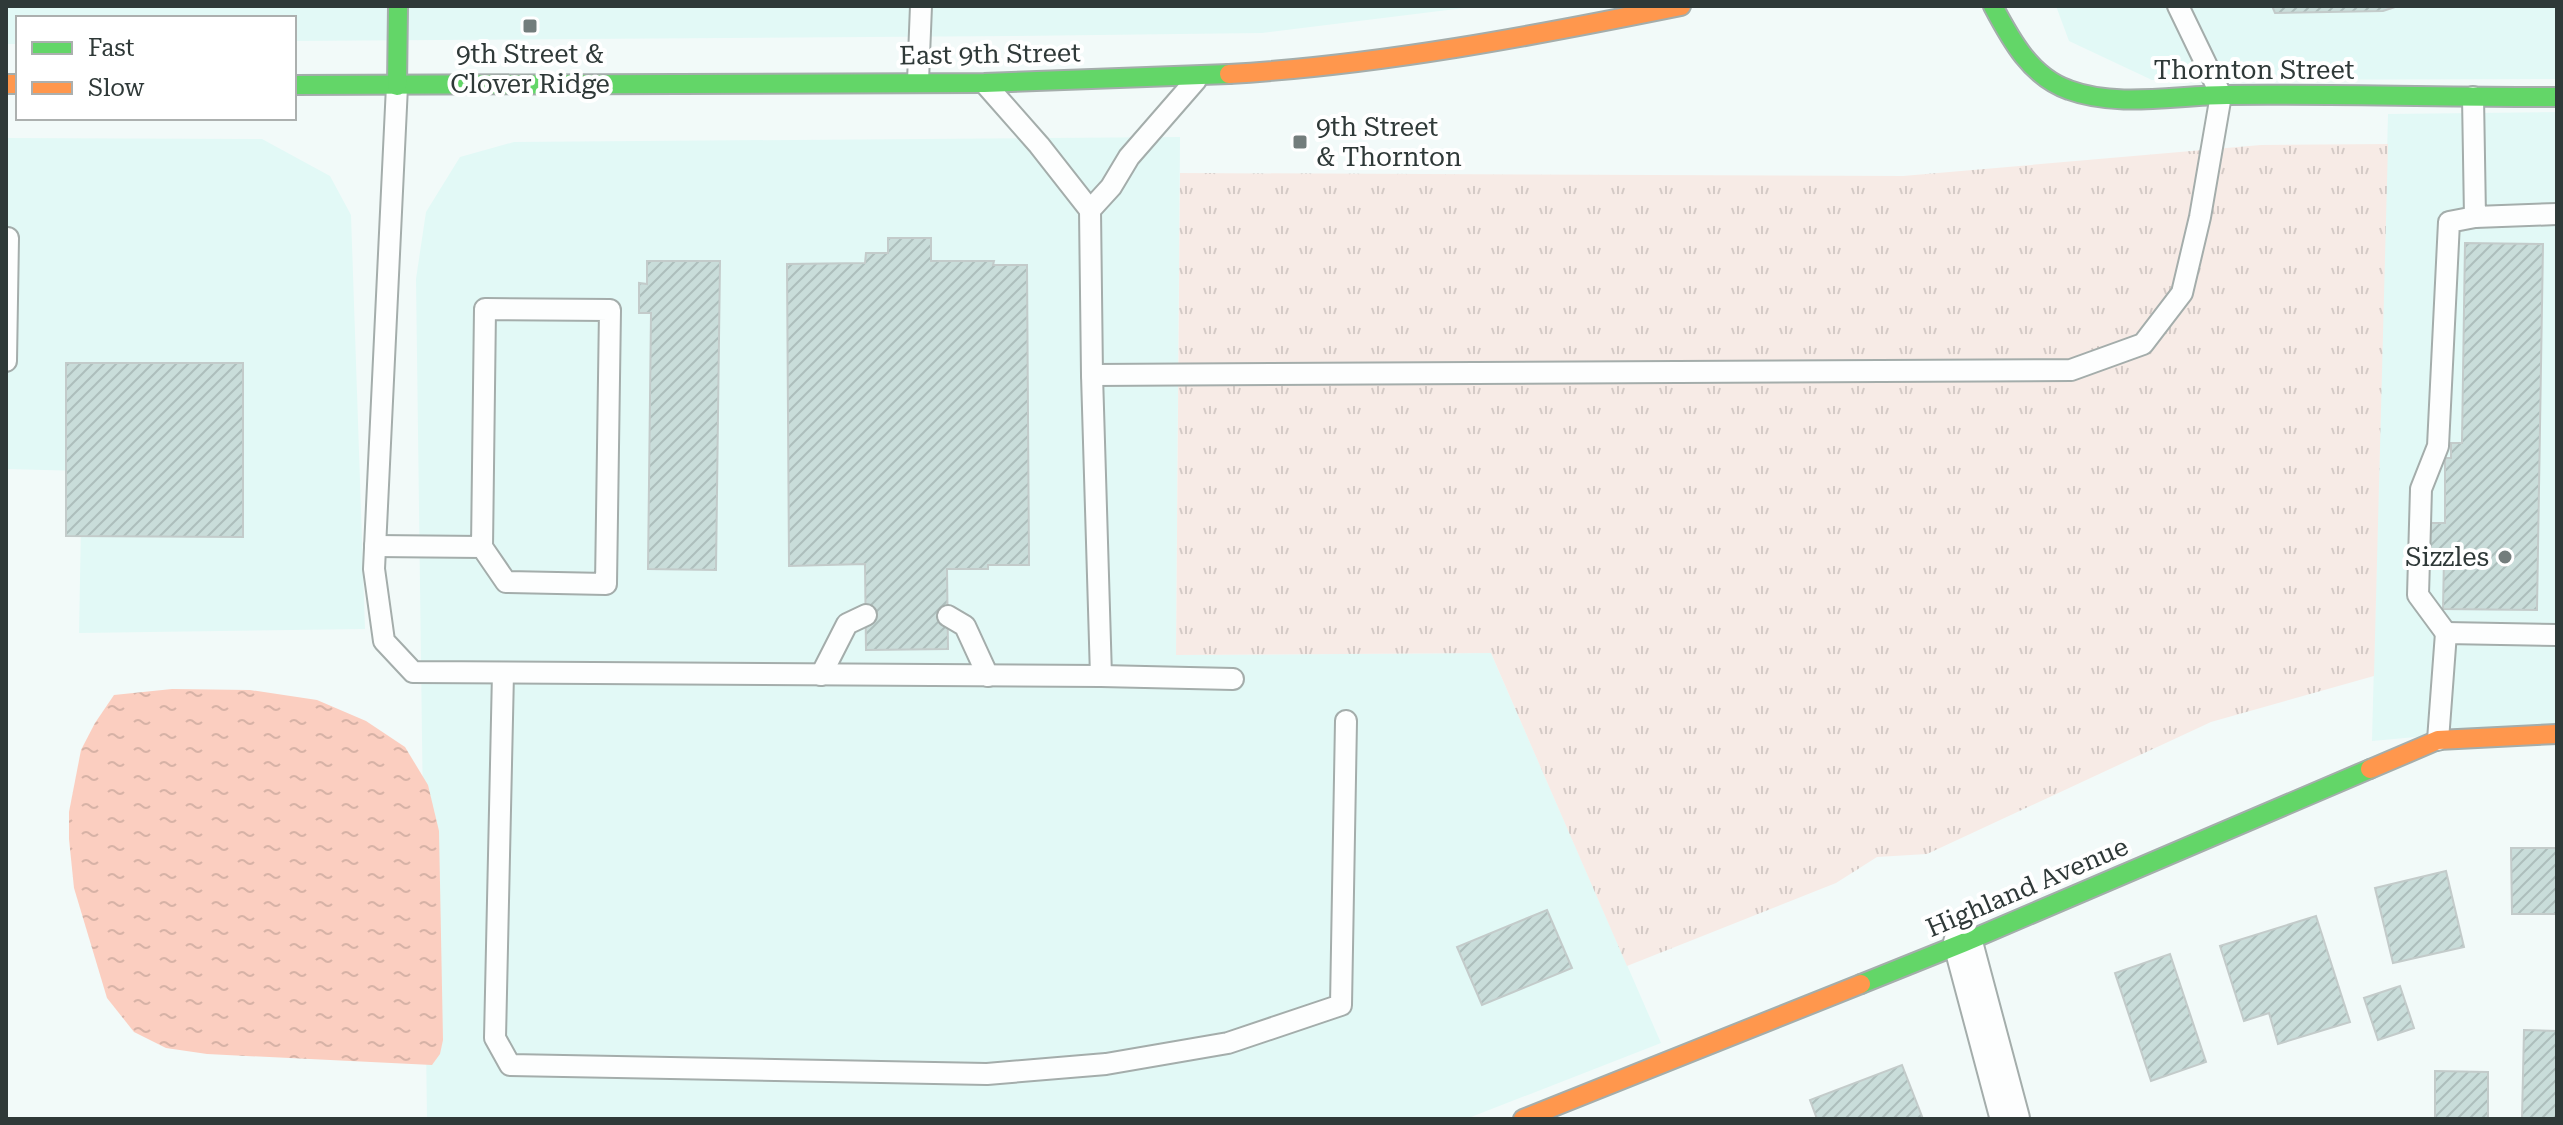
<svg xmlns="http://www.w3.org/2000/svg" width="2563" height="1125" font-family="'Roboto Serif',serif">
<style>
.built{fill:#e2f9f6}
.grass{fill:url(#grass-tufts)}
.water{fill:url(#water-ripples)}
.building{fill:url(#building-hatch);stroke:#c3cbca;stroke-width:2}
.lines{fill:none;stroke-linecap:round;stroke-linejoin:round}
.lane-casing{stroke:#a4adab;stroke-width:24}
.street-casing{stroke:#a4adab;stroke-width:42}
.fast-casing{stroke:#a4adab;stroke-width:22}
.slow-casing{stroke:#a4adab;stroke-width:22}
.lane{stroke:#fdfefe;stroke-width:20}
.street{stroke:#fdfefe;stroke-width:38}
.fast{stroke:#63d668;stroke-width:18}
.slow{stroke:#ff974d;stroke-width:18}
.poi-dot{fill:#737d7c;stroke:#fff;stroke-width:3}
.labels{text-anchor:middle;stroke-width:8;stroke-linejoin:round;paint-order:stroke}
.poi-label{font-size:26px;fill:#2f3938;stroke:#fff}
.street-label{font-size:26px;fill:#2f3938;stroke:#fff}
</style>
<defs>
<pattern id="grass-tufts" width="24" height="20" patternUnits="userSpaceOnUse" patternTransform="scale(2)"><rect width="24" height="20" fill="#f7ebe6"/><path d="M3 7l-1-3M5 7V3M7 7l1-3M15 17l-1-3M17 17v-4M19 17l1-3" fill="none" stroke="#d4cac6"/></pattern>
<pattern id="water-ripples" width="26" height="14" patternUnits="userSpaceOnUse" patternTransform="scale(2)"><rect width="26" height="14" fill="#fbcec0"/><path d="M2 4q2-2 4 0t4 0M15 11q2-2 4 0t4 0" fill="none" stroke="#d7b2a6"/></pattern>
<pattern id="building-hatch" width="6" height="6" patternUnits="userSpaceOnUse" patternTransform="scale(2)"><rect width="6" height="6" fill="#c9ddda"/><path d="M-1 1l2-2M0 6l6-6M5 7l2-2" fill="none" stroke="#adbebc"/></pattern>
</defs>
<rect width="100%" height="100%" fill="#f2faf9"/>
<!-- built -->
<g class="built">
<polygon points="6,6 1480,6 1262,33 1014,36 294,41 294,18 18,18 18,44 6,44"/>
<polygon points="2056,6 2557,6 2557,79 2152,80 2069,41"/>
<polygon points="2557,112 2557,724 2372,741 2388,114"/>
<polygon points="1180,137 1176,655 1491,653 1661,1043 1466,1119 427,1119 416,279 426,212 460,157 514,142"/>
<polygon points="6,138 262,139 330,176 351,215 365,629 79,633 82,471 6,469"/>
</g>
<!-- grass -->
<polygon class="grass" points="2388,144 2374,676 2211,722 1927,854 1877,857 1836,883 1627,966 1491,653 1176,655 1180,173 1903,176 2261,145"/>
<!-- water -->
<polygon class="water" points="172,689 250,690 317,700 366,721 405,747 428,785 439,831 443,1040 440,1054 432,1065 207,1054 166,1048 134,1032 107,998 74,888 69,839 69,812 81,750 95,723 114,695"/>
<!-- building -->
<g class="building">
<polygon points="2272,6 2398,6 2383,11 2275,13"/>
<polygon points="888,238 931,238 931,261 994,261 993,265 1027,265 1029,565 988,565 988,569 947,569 948,649 866,650 865,564 789,566 787,264 865,263 866,253 888,253"/>
<polygon points="2465,243 2543,244 2537,610 2443,609 2444,558 2427,558 2427,523 2445,523 2445,458 2451,458 2451,443 2462,443"/>
<polygon points="647,261 720,261 716,570 648,569 651,313 639,313 639,283 647,284"/>
<polygon points="66,363 243,363 243,537 66,536"/>
<polygon points="2511,848 2557,848 2557,914 2512,914"/>
<polygon points="2446,871 2464,947 2393,963 2375,888"/>
<polygon points="1547,910 1572,968 1482,1005 1457,947"/>
<polygon points="2316,916 2350,1022 2278,1044 2269,1013 2244,1021 2220,946"/>
<polygon points="2170,954 2206,1062 2151,1081 2115,973"/>
<polygon points="2400,986 2414,1028 2378,1040 2364,998"/>
<polygon points="2524,1030 2557,1031 2557,1119 2522,1119"/>
<polygon points="1902,1065 1923,1119 1817,1119 1810,1100"/>
<polygon points="2435,1071 2488,1072 2488,1119 2435,1119"/>
</g>
<g class="lines">
<defs>
<g id="lane">
<polyline points="918,81 921,6"/>
<polyline points="397,86 374,569 384,641 413,672 1101,676 1092,375 1090,210 1039,145 987,86"/>
<polyline points="2473,97 2475,217 2557,214"/>
<polyline points="1090,210 1111,187 1129,157 1196,80"/>
<polyline points="6,238 8,238 6,361"/>
<polyline points="1092,375 2071,370 2143,344 2182,293 2200,217 2221,95 2178,6"/>
<polyline points="375,546 482,547 485,309 610,310 606,584 506,582 482,547"/>
<polyline points="948,616 965,626 988,676"/>
<polyline points="2446,633 2418,595 2421,489 2438,446 2449,222 2475,217"/>
<polyline points="503,673 495,1038 510,1065 987,1074 1106,1064 1228,1043 1341,1005 1346,721"/>
<polyline points="821,675 847,624 866,615"/>
<polyline points="1101,676 1233,679"/>
<polyline points="2438,740 2446,633 2557,635"/>
</g>
<polyline id="street" points="1963,943 2010,1119"/>
<g id="fast">
<path d="M1993,6C2011,40 2031,77 2069,90C2118,108 2176,95 2227,95C2337,94 2447,97 2557,97"/>
<polyline points="294,85 984,83 1229,74"/>
<polyline points="397,86 398,6"/>
<polyline points="1861,984 1963,943 2370,769"/>
</g>
<g id="slow">
<path d="M1229,74C1381,65 1532,36 1681,6"/>
<polyline points="6,84 18,84"/>
<polyline points="2370,769 2438,740 2557,734"/>
<polyline points="1523,1119 1861,984"/>
</g>
</defs>
<!-- lane casing -->
<use href="#lane" class="lane-casing"/>
<!-- street casing -->
<use href="#street" class="street-casing"/>
<!-- fast casing -->
<use href="#fast" class="fast-casing"/>
<!-- slow casing -->
<use href="#slow" class="slow-casing"/>
<!-- lane -->
<use href="#lane" class="lane"/>
<!-- street -->
<use href="#street" class="street"/>
<!-- fast -->
<use href="#fast" class="fast"/>
<!-- slow -->
<use href="#slow" class="slow"/>
</g>
<!-- markers -->
<g class="poi-dot">
<rect x="522" y="18" width="16" height="16" rx="4"/>
<rect x="1292" y="134" width="16" height="16" rx="4"/>
<circle cx="2505" cy="557" r="8"/>
</g>
<g class="labels">
<!-- poi labels -->
<g class="poi-label">
<text x="530" y="63">9th Street &amp;<tspan x="530" dy="30">Clover Ridge</tspan></text>
<text x="1316" y="136" text-anchor="start">9th Street<tspan x="1316" dy="30">&amp; Thornton</tspan></text>
<text x="2489" y="566" text-anchor="end">Sizzles</text>
</g>
<!-- street labels -->
<g class="street-label">
<text transform="translate(990 54) rotate(-1)" y="9">East 9th Street</text>
<text x="2254" y="79">Thornton Street</text>
<text transform="translate(2027 887) rotate(-23)" y="9">Highland Avenue</text>
</g>
</g>
<!-- border -->
<rect width="2563" height="1125" fill="none" stroke="#2f3938" stroke-width="16"/>
<!-- legend -->
<rect x="16" y="16" width="280" height="104" fill="#ffffff" stroke="#acb0af" stroke-width="2"/>
<rect x="32" y="42" width="40" height="12" fill="#63d668" stroke="#acb0af" stroke-width="2"/>
<text x="88" y="56" font-size="24" fill="#2f3938">Fast</text>
<rect x="32" y="82" width="40" height="12" fill="#ff974d" stroke="#acb0af" stroke-width="2"/>
<text x="88" y="96" font-size="24" fill="#2f3938">Slow</text>
</svg>
